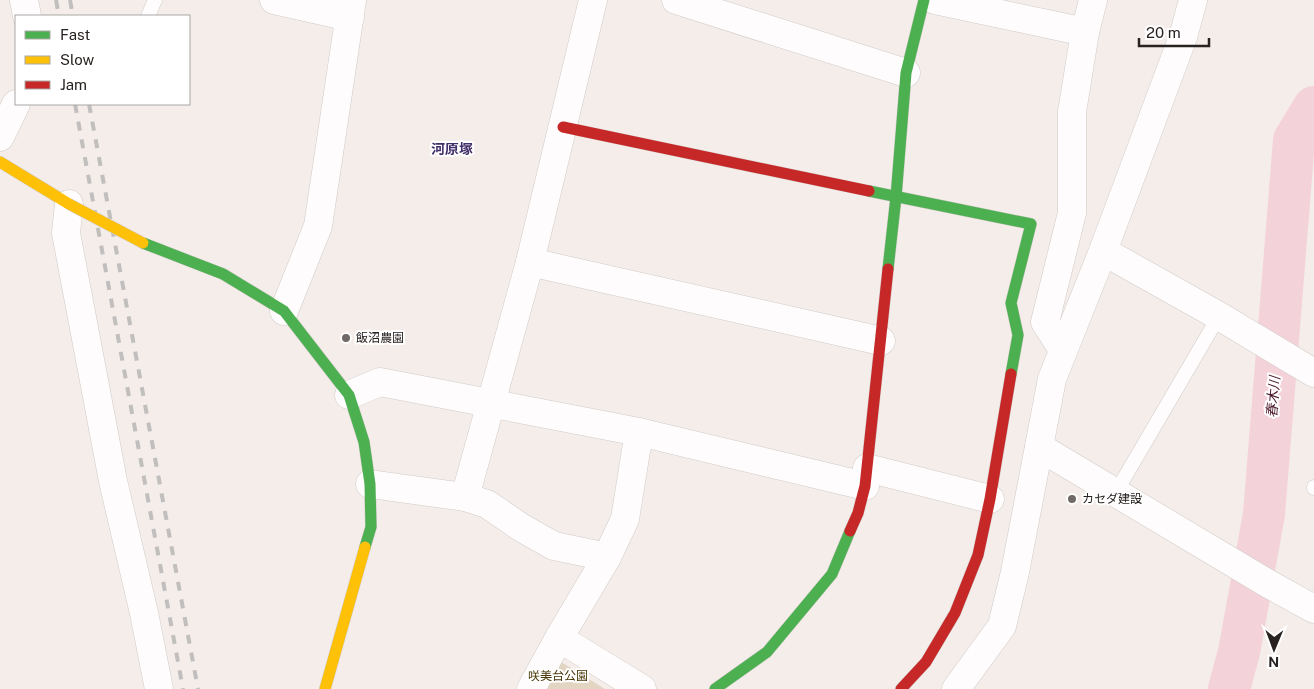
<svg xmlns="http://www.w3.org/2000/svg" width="1314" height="689" font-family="'Public Sans','Noto Sans JP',sans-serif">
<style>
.green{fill:#e2d5c1}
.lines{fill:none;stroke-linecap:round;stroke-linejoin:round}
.river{stroke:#f4d2da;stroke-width:42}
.lane-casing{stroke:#d0cbc8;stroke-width:15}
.street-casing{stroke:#d0cbc8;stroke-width:29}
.fast-casing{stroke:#d0cbc8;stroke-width:12}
.slow-casing{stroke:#d0cbc8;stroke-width:12}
.jam-casing{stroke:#d0cbc8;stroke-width:12}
.lane{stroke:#fefcfc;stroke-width:14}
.street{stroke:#fefcfc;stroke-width:28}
.fast{stroke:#4caf50;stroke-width:11}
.slow{stroke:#ffc107;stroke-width:11}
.jam{stroke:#c62828;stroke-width:11}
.rail{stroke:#c1bebe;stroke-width:4;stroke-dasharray:9 9;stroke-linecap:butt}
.slow-bridge-casing{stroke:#d0cbc8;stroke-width:12;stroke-linecap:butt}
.slow-bridge{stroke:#ffc107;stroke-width:11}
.poi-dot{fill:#706967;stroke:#fff;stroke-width:2}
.labels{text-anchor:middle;stroke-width:4;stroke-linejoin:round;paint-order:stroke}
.poi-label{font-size:12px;fill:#282220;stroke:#fff;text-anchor:start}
.park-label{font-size:12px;fill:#483606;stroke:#fff}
.neighbourhood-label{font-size:14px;font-weight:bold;fill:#412f6a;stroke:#fff}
.water-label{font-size:14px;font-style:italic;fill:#4b172b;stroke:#fff}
</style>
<rect width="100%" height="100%" fill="#f5edea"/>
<!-- green -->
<polygon class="green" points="553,657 605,689 536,689"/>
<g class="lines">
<!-- river -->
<polyline class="river" points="1229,689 1239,652 1264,514 1294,140 1314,107"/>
<defs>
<g id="lane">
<polyline points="148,16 155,0"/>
<polyline points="1314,488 1314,487"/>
<polyline points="1116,492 1219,316"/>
</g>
<g id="street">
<polyline points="24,0 27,16"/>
<polyline points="274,0 350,17"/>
<polyline points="676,0 906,73"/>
<polyline points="935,0 1085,32"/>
<polyline points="0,137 16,104"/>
<polyline points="69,204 66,233 113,481 144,613 159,689"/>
<polyline points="1103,251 1219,316 1314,373"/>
<polyline points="530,262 881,341"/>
<polyline points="284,311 318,226 352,0"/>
<polyline points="1063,350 1045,322 1072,213 1072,112 1085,32 1093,0"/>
<polyline points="349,395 380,382 639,432"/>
<polyline points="1039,447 1267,583 1314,609"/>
<polyline points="867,468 990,499"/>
<polyline points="370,484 465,497 487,504 522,528 554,546 607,557"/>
<polyline points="465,497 530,262 593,0"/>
<polyline points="559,638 642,689"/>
<polyline points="531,689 559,638 607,557 625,519 639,432 865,486"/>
<polyline points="956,689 1002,626 1015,572 1052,379 1103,251 1183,37 1193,0"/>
</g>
<g id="fast">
<polyline points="869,191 1031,224 1011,303 1018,335 1011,374"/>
<polyline points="143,243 223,274 284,311 349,395 364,442 370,484 371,527 365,547"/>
<polyline points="888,269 896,197 906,73 924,0"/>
<polyline points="715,689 767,652 832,574 850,531"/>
</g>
<g id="slow">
<polyline points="0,162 69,204"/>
<polyline points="325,689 365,547"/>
</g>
<g id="jam">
<polyline points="563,127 869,191"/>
<polyline points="850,531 858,513 865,486 888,269"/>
<polyline points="901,689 926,662 955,613 978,555 990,499 1011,374"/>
</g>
</defs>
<!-- lane casing -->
<use href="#lane" class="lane-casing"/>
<!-- street casing -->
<use href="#street" class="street-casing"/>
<!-- fast casing -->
<use href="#fast" class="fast-casing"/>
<!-- slow casing -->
<use href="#slow" class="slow-casing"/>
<!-- jam casing -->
<use href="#jam" class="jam-casing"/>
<!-- lane -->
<use href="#lane" class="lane"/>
<!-- street -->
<use href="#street" class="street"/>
<!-- fast -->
<use href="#fast" class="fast"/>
<!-- slow -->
<use href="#slow" class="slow"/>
<!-- jam -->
<use href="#jam" class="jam"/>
<!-- rail -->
<g class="rail">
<polyline points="56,0 59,16"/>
<polyline points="70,0 73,16"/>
<polyline points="75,104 183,689"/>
<polyline points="89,104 198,689"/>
</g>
<defs>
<polyline id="slow-bridge" points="69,204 143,243"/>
</defs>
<!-- slow-bridge casing -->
<use href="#slow-bridge" class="slow-bridge-casing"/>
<!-- slow-bridge -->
<use href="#slow-bridge" class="slow-bridge"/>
</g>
<!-- markers -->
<g class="poi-dot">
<circle cx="346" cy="338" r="5"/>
<circle cx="1072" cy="499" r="5"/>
</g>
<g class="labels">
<!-- poi labels -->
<g class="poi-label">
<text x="356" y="342">飯沼農園</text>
<text x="1082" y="503">カセダ建設</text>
</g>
<!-- park labels -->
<g class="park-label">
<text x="558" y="680">咲美台公園</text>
</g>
<!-- neighbourhood labels -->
<g class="neighbourhood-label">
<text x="452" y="154">河原塚</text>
</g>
<!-- water labels -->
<g class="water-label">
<text transform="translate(1273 397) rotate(-85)" y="5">春木川</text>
</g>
</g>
<!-- legend -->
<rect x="15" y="15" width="175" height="90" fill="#ffffff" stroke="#a9a7a6"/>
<rect x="25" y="31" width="25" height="8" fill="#4caf50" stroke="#a9a7a6"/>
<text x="60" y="40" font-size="15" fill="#282220">Fast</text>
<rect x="25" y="56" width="25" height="8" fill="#ffc107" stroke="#a9a7a6"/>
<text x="60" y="65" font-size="15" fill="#282220">Slow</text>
<rect x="25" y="81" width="25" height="8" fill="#c62828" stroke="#a9a7a6"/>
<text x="60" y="90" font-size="15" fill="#282220">Jam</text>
<!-- north arrow -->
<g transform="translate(1274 649) rotate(181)" stroke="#ffffff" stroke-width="4" paint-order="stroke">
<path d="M0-4L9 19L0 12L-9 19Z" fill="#282220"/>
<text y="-8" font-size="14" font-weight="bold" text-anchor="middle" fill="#282220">N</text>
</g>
<!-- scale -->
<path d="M1139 38v8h70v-8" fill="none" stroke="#282220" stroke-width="2.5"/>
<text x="1146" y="38" font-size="15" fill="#282220" stroke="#ffffff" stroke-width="4" paint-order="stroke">20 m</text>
</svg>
